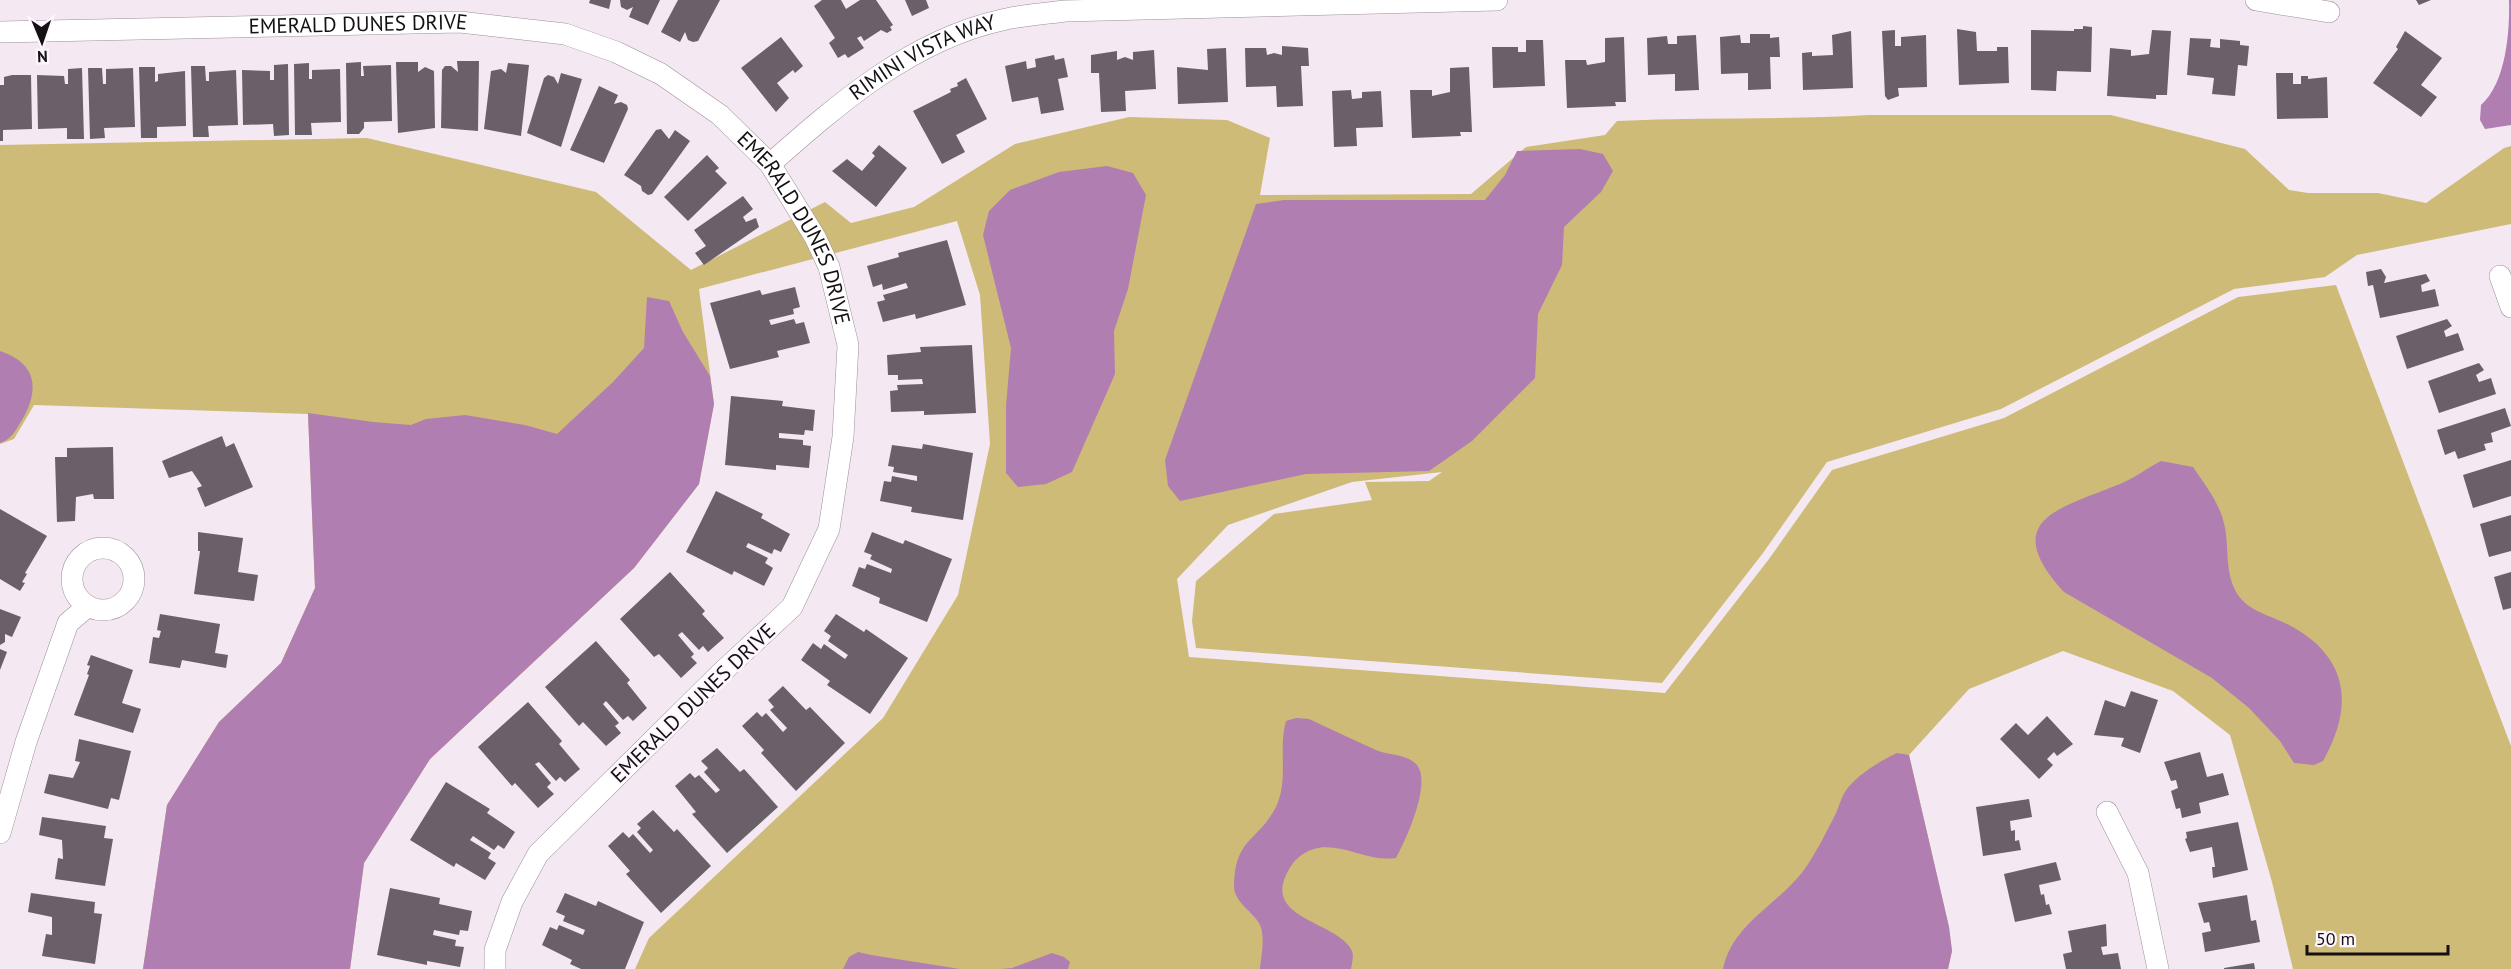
<svg xmlns="http://www.w3.org/2000/svg" width="2511" height="969" font-family="'PT Sans',sans-serif">
<style>
.green{fill:#cebb78}
.water{fill:#b07eb0}
.building{fill:#6a606a}
.lines{fill:none;stroke-linecap:round;stroke-linejoin:round}
.street-casing{stroke:#9a909a;stroke-width:22}
.street{stroke:#fff;stroke-width:21}
.labels{text-anchor:middle;stroke-width:5;stroke-linejoin:round;paint-order:stroke}
.street-label{font-size:21px;fill:#141014;stroke:#fef7fe}
</style>
<rect width="100%" height="100%" fill="#f4e8f3"/>
<!-- green -->
<path class="green" d="M1869,115H2111L2245,149L2289,190L2308,193H2378L2426,203L2504,148L2511,146V224L2357,255L2325,277L2234,289L2001,409L1827,462L1763,553L1662,683L1196,648L1192,621L1196,581L1274,514L1372,500L1365,482L1429,481L1442,472L1352,482L1228,525L1177,579L1189,657L1665,693L1769,559L1832,470L2004,418L2238,297L2336,285L2511,746V969H2293L2272,882L2230,735L2173,691L2063,651L1969,689L1909,755L1949,927L1952,951L1948,969H635L649,938L883,718L958,595L990,444L980,295L957,221L699,289L714,404L699,484L634,568L430,759L364,863L350,969H143L167,805L219,722L281,663L315,588L308,414L34,405L14,439L0,444V145L367,138L596,192L691,270L825,202L851,223L914,207L1015,144L1129,117L1227,120L1270,138L1260,195L1471,194L1526,147L1605,135L1617,121C1701,117 1785,120 1869,115Z"/>
<!-- water -->
<g class="water">
<path d="M2509,0H2511V125L2485,129L2480,120L2481,105C2506,83 2510,31 2509,0Z"/>
<polygon points="1580,149 1603,154 1613,171 1601,192 1564,227 1562,265 1538,314 1535,378 1472,441 1429,471 1306,474 1180,501 1168,486 1165,460 1256,204 1284,200 1485,200 1505,175 1517,151"/>
<polygon points="1107,166 1133,173 1146,195 1128,289 1114,331 1115,374 1072,472 1046,484 1018,487 1006,473 1006,406 1011,348 983,235 989,211 1010,190 1059,172"/>
<polygon points="647,297 669,301 683,332 710,376 714,404 699,484 634,568 430,759 364,863 350,969 143,969 167,805 219,722 281,663 315,588 308,413 373,422 411,425 426,419 465,415 525,425 557,434 613,382 644,348"/>
<path d="M0,351C37,363 40,390 22,420C15,431 12,439 0,443Z"/>
<path d="M2161,461L2193,467C2206,486 2221,505 2225,528C2229,549 2225,569 2235,590C2246,612 2271,615 2291,626C2349,658 2354,706 2323,761L2314,765L2294,763L2280,741L2249,708L2212,678L2064,592C1997,519 2062,508 2120,484C2135,478 2147,468 2161,461Z"/>
<path d="M1296,718L1309,719C1331,729 1353,740 1376,750C1388,755 1405,754 1415,763C1434,779 1406,840 1396,858C1362,863 1329,832 1299,857C1293,862 1290,867 1286,875C1265,920 1340,922 1352,951C1354,956 1352,963 1351,969H1260C1261,956 1266,935 1259,923C1252,911 1234,902 1234,886C1235,837 1258,842 1276,807C1289,780 1278,748 1286,721Z"/>
<path d="M1897,753L1909,755L1949,927L1952,951L1948,969H1723C1732,924 1779,904 1804,870C1816,853 1827,831 1836,813C1839,807 1841,798 1845,792C1855,776 1880,761 1897,753Z"/>
<polygon points="858,952 871,955 960,969 843,969 849,957"/>
<polygon points="1052,953 1064,957 1070,962 1068,969 1000,969 1012,968"/>
</g>
<!-- building -->
<g class="building">
<polygon points="590,0 611,0 609,9 589,3"/>
<polygon points="620,0 660,0 648,25 629,17 633,7 627,10 621,7"/>
<polygon points="678,0 720,0 698,41 693,42 688,40 685,32 680,42 661,32"/>
<polygon points="822,0 841,0 846,9 860,0 876,0 893,25 890,27 892,30 887,33 881,30 864,41 861,36 857,38 864,48 848,58 845,54 838,58 829,43 835,38 814,6"/>
<polygon points="905,0 926,0 929,8 912,16"/>
<polygon points="2416,0 2431,0 2419,5"/>
<polygon points="2083,26 2092,27 2091,72 2057,71 2056,91 2031,90 2031,30 2074,31 2074,29 2083,29"/>
<polygon points="1957,29 1976,32 1977,51 1997,51 1997,47 2008,47 2009,83 1959,85"/>
<polygon points="1895,30 1895,46 1901,46 1901,37 1926,35 1927,87 1898,88 1899,96 1888,100 1885,96 1882,31"/>
<polygon points="2152,30 2171,31 2167,95 2156,95 2156,99 2107,96 2110,48 2131,50 2131,56 2149,54"/>
<polygon points="1851,31 1853,88 1803,90 1802,53 1812,52 1812,56 1833,55 1832,35"/>
<polygon points="2405,31 2442,58 2421,85 2437,97 2421,117 2373,83 2398,49 2396,47"/>
<polygon points="1750,34 1770,34 1770,38 1779,37 1780,57 1770,57 1771,89 1748,90 1748,73 1721,74 1720,37 1740,35 1741,43 1750,43"/>
<polygon points="1696,35 1699,90 1675,91 1675,74 1648,75 1647,38 1667,36 1668,44 1677,44 1677,36"/>
<polygon points="781,37 803,66 795,73 793,70 777,83 789,98 776,112 741,68"/>
<polygon points="1624,37 1626,102 1615,102 1616,106 1567,108 1565,60 1586,60 1587,65 1605,62 1605,38"/>
<polygon points="2190,38 2211,39 2210,47 2220,48 2220,39 2240,41 2240,45 2249,46 2247,66 2238,65 2235,96 2212,94 2214,78 2187,75"/>
<polygon points="1526,40 1543,40 1545,86 1493,88 1492,47 1518,47 1518,52 1526,52"/>
<polygon points="1282,46 1308,48 1309,66 1301,66 1303,106 1277,107 1276,86 1246,87 1245,48 1266,48 1267,55 1274,53 1282,55"/>
<polygon points="1226,48 1228,102 1178,104 1177,67 1208,70 1207,49"/>
<polygon points="1154,50 1156,89 1125,91 1126,111 1101,112 1099,73 1091,73 1091,55 1117,51 1117,60 1125,57 1133,60 1133,52"/>
<polygon points="1054,55 1055,60 1064,58 1068,77 1058,79 1064,110 1041,114 1038,97 1012,102 1005,66 1026,61 1027,69 1036,67 1035,59"/>
<polygon points="457,61 479,61 478,131 441,128 442,70 445,66 451,66 458,72"/>
<polygon points="361,62 361,76 364,76 363,66 391,65 392,121 364,122 364,128 359,134 347,134 346,63"/>
<polygon points="396,62 418,62 418,72 425,67 434,71 435,128 398,133"/>
<polygon points="309,63 309,79 312,79 312,70 340,69 341,122 311,123 312,135 295,135 294,64"/>
<polygon points="508,63 529,65 521,136 484,129 491,71 501,69 506,73"/>
<polygon points="288,64 289,135 274,136 273,124 243,125 242,70 270,71 270,80 274,80 274,65"/>
<polygon points="191,66 205,66 206,81 209,81 209,72 236,70 238,125 208,126 209,137 193,137"/>
<polygon points="139,67 155,67 155,82 158,81 158,74 185,71 186,126 157,127 157,138 141,138"/>
<polygon points="1469,67 1472,132 1460,132 1461,136 1412,138 1410,90 1432,90 1432,96 1450,92 1450,68"/>
<polygon points="82,68 84,139 67,139 67,128 38,129 37,75 64,76 65,84 68,84 68,69"/>
<polygon points="88,68 102,68 103,84 106,84 106,69 133,68 135,127 104,128 105,138 90,139"/>
<polygon points="561,73 582,79 561,147 527,133 544,78 548,75 554,77 558,84"/>
<polygon points="2276,73 2293,73 2293,84 2301,84 2301,76 2308,76 2308,79 2327,77 2328,118 2277,119"/>
<polygon points="12,75 31,75 32,129 3,130 3,141 0,141 0,85 4,85 4,77"/>
<polygon points="966,78 987,119 956,135 965,152 942,164 913,111 951,92 950,89 958,86 957,83"/>
<polygon points="599,86 618,95 614,104 621,102 627,105 628,109 604,163 570,150"/>
<polygon points="1351,90 1352,99 1362,98 1362,92 1381,91 1383,127 1356,128 1357,146 1334,147 1332,91"/>
<polygon points="661,129 669,139 675,130 690,141 652,194 648,195 642,191 641,186 624,175 656,130"/>
<polygon points="879,145 907,168 876,207 832,171 847,159 862,171 875,156 872,153"/>
<polygon points="707,155 719,168 715,171 727,183 688,221 664,197"/>
<polygon points="743,196 753,209 743,217 746,222 756,218 759,227 704,265 695,253 706,246 694,230"/>
<polygon points="947,240 966,305 916,319 915,314 883,322 877,302 885,300 883,295 908,288 906,283 883,290 882,284 873,287 867,266 899,257 898,253"/>
<polygon points="2381,269 2386,277 2384,283 2426,274 2430,281 2421,285 2422,292 2435,289 2439,306 2380,318 2373,285 2368,286 2366,272"/>
<polygon points="795,287 800,307 793,309 794,314 769,320 771,325 794,319 796,324 804,322 810,343 777,351 779,357 730,369 710,303 760,290 762,295"/>
<polygon points="2447,319 2452,326 2444,331 2446,337 2458,333 2464,350 2407,369 2396,336"/>
<polygon points="972,345 976,413 924,415 924,411 891,412 890,391 898,390 897,385 923,384 922,379 898,380 898,375 888,375 887,355 921,352 920,347"/>
<polygon points="2479,363 2484,370 2476,375 2479,382 2491,378 2496,394 2439,413 2428,381"/>
<polygon points="731,396 783,401 782,406 815,410 813,431 805,430 804,435 779,433 779,438 803,440 803,445 811,446 809,468 776,465 776,470 725,465"/>
<polygon points="2505,408 2511,426 2491,433 2493,442 2484,444 2486,450 2458,459 2455,451 2445,455 2437,430"/>
<polygon points="222,436 226,447 234,443 253,487 205,507 197,488 202,486 192,471 169,478 162,461"/>
<polygon points="923,444 973,453 963,520 911,512 912,507 880,501 884,481 891,482 892,476 917,481 917,476 893,472 894,467 888,466 892,445 922,449"/>
<polygon points="113,447 114,499 94,499 93,494 76,497 75,521 57,522 55,457 67,457 67,448"/>
<polygon points="2511,460 2511,496 2473,508 2463,475"/>
<polygon points="716,491 763,514 761,518 790,534 781,552 774,549 772,554 748,543 746,547 768,558 765,563 773,568 764,586 734,571 732,575 686,552"/>
<polygon points="0,509 47,536 25,573 27,574 22,582 25,583 20,591 0,579"/>
<polygon points="2511,515 2511,551 2489,557 2480,524"/>
<polygon points="198,532 243,538 238,572 258,575 254,601 194,594 200,551 198,551"/>
<polygon points="872,532 903,544 905,540 952,559 927,622 879,603 880,598 852,586 859,567 865,569 867,564 891,573 892,569 870,559 872,555 864,552"/>
<polygon points="670,572 705,611 702,614 724,638 708,652 703,646 699,650 682,632 678,635 694,654 691,657 697,663 681,678 659,654 654,657 620,619"/>
<polygon points="2511,572 2511,608 2503,610 2494,577"/>
<polygon points="0,609 21,617 12,637 5,634 5,642 0,645"/>
<polygon points="160,614 220,624 215,653 228,655 226,668 182,660 180,668 149,663 153,637 159,638 161,631 157,630"/>
<polygon points="836,614 864,632 866,629 908,658 870,714 827,685 830,681 801,660 813,643 821,649 824,644 845,659 848,655 828,641 831,636 824,631"/>
<polygon points="596,641 630,680 627,683 647,708 633,721 628,716 623,720 606,701 603,704 619,723 615,726 621,733 606,746 583,722 579,726 545,687"/>
<polygon points="0,649 7,652 0,670"/>
<polygon points="91,655 133,670 122,703 141,709 133,733 74,715 89,675 87,674 90,666 87,665"/>
<polygon points="783,686 806,710 810,707 845,743 796,791 761,753 764,750 742,726 757,712 762,717 766,713 783,732 787,728 770,710 774,707 768,700"/>
<polygon points="2131,691 2158,700 2140,753 2121,746 2124,738 2094,735 2105,700 2125,707"/>
<polygon points="528,702 562,741 559,744 580,769 565,782 560,777 556,781 539,762 535,764 551,783 547,787 554,794 538,808 515,783 512,786 478,747"/>
<polygon points="2047,716 2073,744 2057,756 2054,752 2047,759 2053,765 2039,779 2000,739 2016,723 2028,735"/>
<polygon points="79,739 131,751 119,800 111,798 108,809 44,793 49,774 73,778 80,762 75,761"/>
<polygon points="717,748 740,772 744,769 778,807 727,853 692,814 696,812 675,786 690,773 695,778 699,775 716,793 720,790 704,772 708,768 701,761"/>
<polygon points="2200,752 2207,777 2223,773 2229,795 2199,803 2201,813 2182,818 2180,808 2176,809 2171,791 2178,788 2176,780 2171,781 2164,762"/>
<polygon points="446,782 490,809 487,813 515,832 504,849 498,845 494,850 473,836 470,840 491,853 488,858 496,863 485,880 456,863 454,867 410,840"/>
<polygon points="2029,799 2032,817 2010,821 2011,831 2015,830 2015,841 2019,840 2021,850 1983,856 1976,807"/>
<polygon points="653,810 674,832 677,829 711,866 661,913 626,874 630,871 608,846 623,832 629,838 633,834 650,853 653,850 637,832 641,828 637,824"/>
<polygon points="42,817 106,826 104,838 113,839 105,886 55,879 58,858 63,859 62,840 39,835"/>
<polygon points="2238,822 2248,870 2213,878 2212,867 2215,867 2212,847 2190,852 2185,839 2187,838 2186,832"/>
<polygon points="2056,862 2061,880 2039,885 2041,895 2044,894 2046,905 2049,904 2052,914 2015,922 2004,874"/>
<polygon points="390,888 440,898 439,904 472,911 468,931 460,930 459,935 434,930 433,935 456,940 455,946 464,947 460,967 427,961 427,965 377,955"/>
<polygon points="31,893 95,902 94,913 102,914 95,964 42,956 46,934 52,935 52,917 28,912"/>
<polygon points="565,893 596,906 598,901 644,922 625,969 581,969 570,964 572,960 542,945 550,927 557,930 559,925 583,935 585,930 563,921 565,916 556,912"/>
<polygon points="2247,895 2251,921 2256,920 2260,942 2205,952 2202,933 2211,931 2209,922 2204,923 2198,903"/>
<polygon points="2106,924 2107,946 2101,947 2103,955 2118,953 2121,969 2066,969 2063,954 2072,952 2068,931"/>
<polygon points="2254,963 2255,969 2224,969 2224,968"/>
</g>
<g class="lines">
<defs>
<g id="street">
<polyline points="2256,0 2329,12"/>
<path id="s1" d="M0,32L460,22L565,34L616,52L661,74L720,115L770,164L815,237L829,267L848,345L843,437L829,529L792,607L720,674L538,854L512,902L495,950V969"/>
<path id="s2" d="M770,164C838,104 911,40 1002,20C1022,15 1044,14 1065,11L1497,0"/>
<polyline points="2500,276 2511,307"/>
<circle cx="103" cy="579" r="31"/>
<polyline points="2107,812 2138,873 2158,969"/>
<polyline points="0,833 26,742 68,623 88,606"/>
</g>
</defs>
<!-- street casing -->
<use href="#street" class="street-casing"/>
<!-- street -->
<use href="#street" class="street"/>
</g>
<g class="labels">
<!-- street labels -->
<g class="street-label">
<text dy="7" stroke="none"><textPath href="#s1" startOffset="358">EMERALD DUNES DRIVE</textPath></text>
<text dy="7" stroke="none"><textPath href="#s2" startOffset="188">RIMINI VISTA WAY</textPath></text>
<text dy="7" stroke="none"><textPath href="#s1" startOffset="880">EMERALD DUNES DRIVE</textPath></text>
<text transform="translate(693 703) rotate(-44)" y="7">EMERALD DUNES DRIVE</text>
</g>
</g>
<!-- north arrow -->
<g transform="translate(42 42) rotate(178)" stroke="#fef7fe" stroke-width="4.5" paint-order="stroke">
<path d="M0-4.5L10 22L0 15L-10 22Z" fill="#141014"/>
<text y="-9" font-size="16" font-weight="bold" text-anchor="middle" fill="#141014">N</text>
</g>
<!-- scale -->
<path d="M2307 945v9h141v-9" fill="none" stroke="#141014" stroke-width="3"/>
<text x="2316" y="945" font-size="18" fill="#141014" stroke="#fef7fe" stroke-width="4.5" paint-order="stroke">50 m</text>
</svg>
